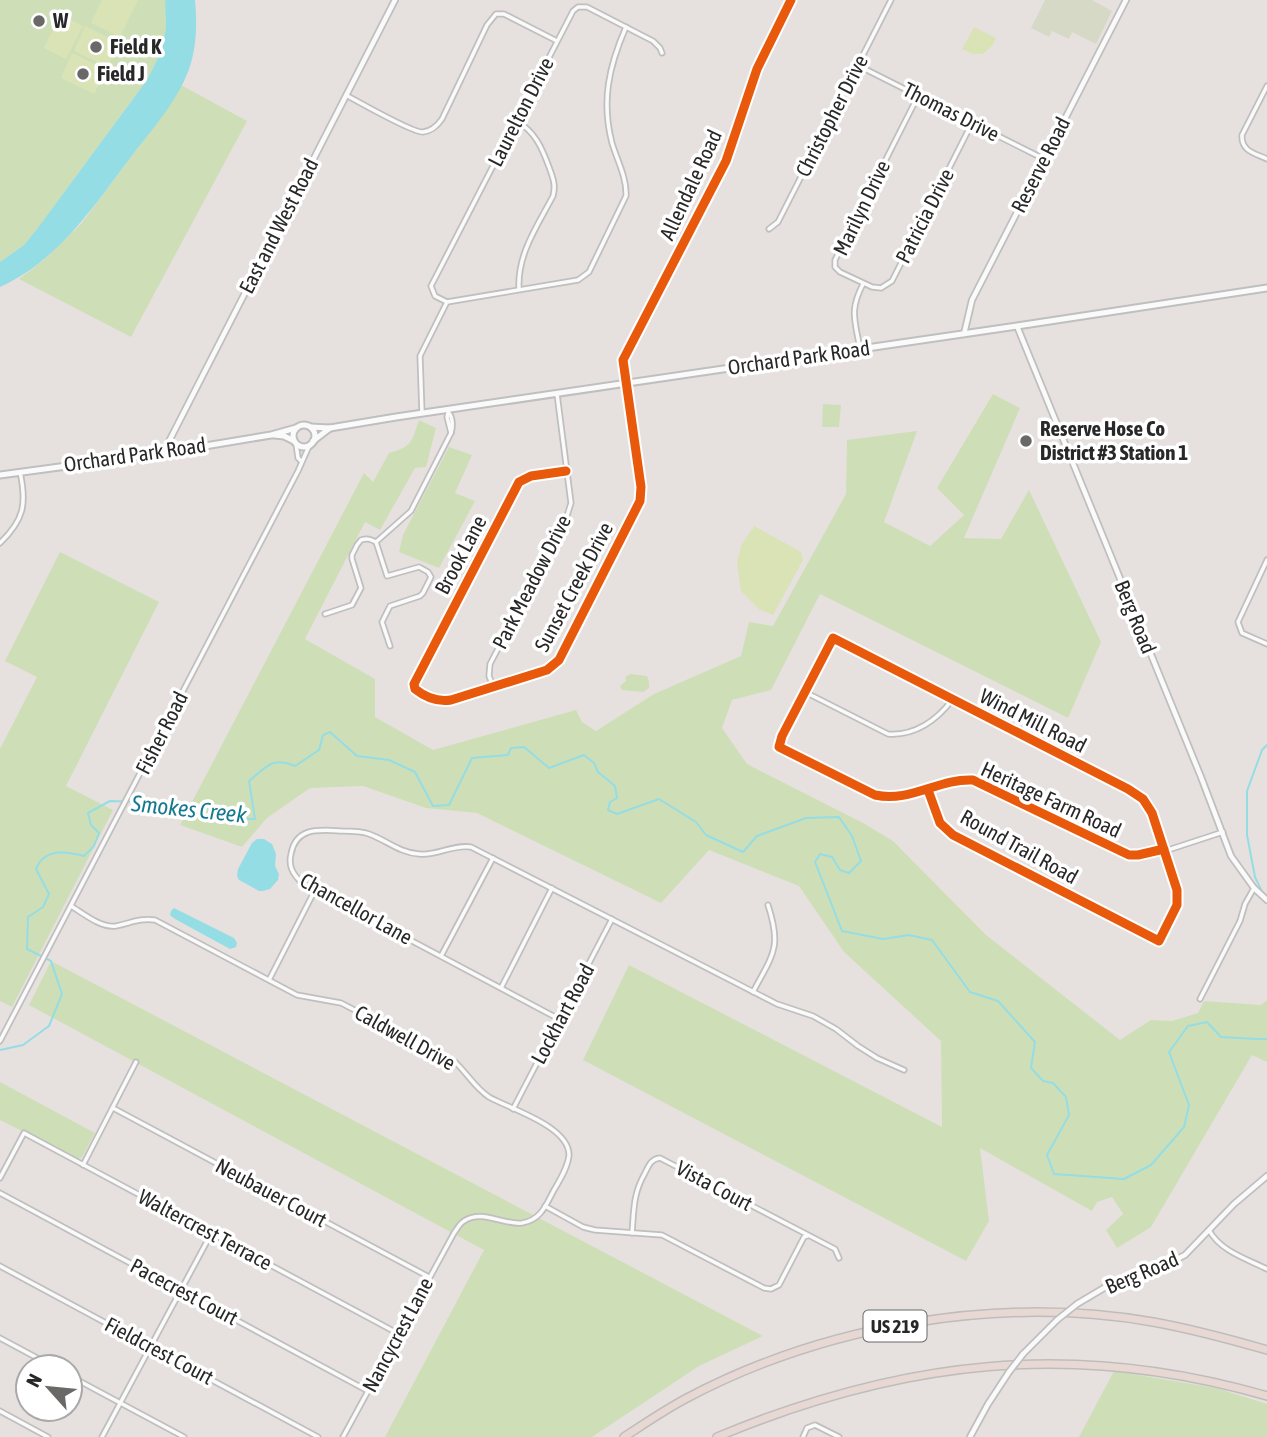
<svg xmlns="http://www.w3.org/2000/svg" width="1267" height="1437" font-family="'Asap Condensed',sans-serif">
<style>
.green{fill:#cedfb8}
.cemetery{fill:#d5d9c6}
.pitch{fill:#dae3b6}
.water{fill:#95dde4}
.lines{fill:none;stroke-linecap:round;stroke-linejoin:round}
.stream{stroke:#95dde4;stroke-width:2}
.minor-casing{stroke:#c0bfbf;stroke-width:7}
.tertiary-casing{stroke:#c0bfbf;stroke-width:8}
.secondary-casing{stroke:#c0bfbf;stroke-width:9}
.motorway-casing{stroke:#bfbdbc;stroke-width:10}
.minor{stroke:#fbfafa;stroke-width:3.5}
.tertiary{stroke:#fbfafa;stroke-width:4.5}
.secondary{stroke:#fbfafa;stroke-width:5}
.motorway{stroke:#e7d8d3;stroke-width:7}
.tertiary-bridge-casing{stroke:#c0bfbf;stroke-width:8;stroke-linecap:butt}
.tertiary-bridge{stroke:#fbfafa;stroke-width:4.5}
.cycleway-casing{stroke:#fff;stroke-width:13}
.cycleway{stroke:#e8590c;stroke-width:9}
.poi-dot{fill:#6a6968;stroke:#fff;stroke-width:2.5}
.labels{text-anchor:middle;stroke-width:7;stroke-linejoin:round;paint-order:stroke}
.shield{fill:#fff;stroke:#686868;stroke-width:2}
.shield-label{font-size:19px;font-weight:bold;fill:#282828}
.poi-label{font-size:21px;font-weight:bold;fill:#282828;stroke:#fff;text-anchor:start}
.street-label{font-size:21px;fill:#282828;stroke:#fff}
.water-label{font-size:23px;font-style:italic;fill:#15798f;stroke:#fff}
</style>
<rect width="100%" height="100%" fill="#e6e1de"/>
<!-- green -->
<g class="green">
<polygon points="0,0 165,0 166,27 162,50 147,80 37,229 24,245 0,262"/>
<polygon points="181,85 247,121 131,337 19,279 45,259 81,224 152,129 175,96"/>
<path d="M993,394L1020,408L964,538L1001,539L1029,490L1101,642L1068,718L820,594L771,690L732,700L722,728L747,764L865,824L893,841L986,935L1120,1040L1151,1020L1172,1021L1198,1013L1204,1001L1261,1005L1267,1000V1062L1252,1055L1151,1227L1117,1248L1106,1230L1123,1214L1112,1197L1097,1202L1092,1211L980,1148L989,1221L966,1261L583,1060L629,965L942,1127L941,1041L844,952L799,886L709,850L661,903L477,813L426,808L363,786L310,788L267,818L242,847L180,825L364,473L373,482L389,453C412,447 412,441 419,420L436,428L426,467L415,468L380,530L365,522L305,639L375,679V717L433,750L576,710L582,722L596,731L654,694L741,656L749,622L773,626L846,494L847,440L917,431L884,522L930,546L964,515L937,488Z"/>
<polygon points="823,404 841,405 839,427 822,427"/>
<polygon points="449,447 472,455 455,493 475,501 439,568 399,552 403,535"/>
<polygon points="60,552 159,602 66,786 113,810 12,1007 0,1001 0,749 37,677 5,661"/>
<polygon points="630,674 647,676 649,682 649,688 643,692 622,690 620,686 626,681 625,677"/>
<polygon points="51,961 763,1336 699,1366 592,1437 385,1437 484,1250 29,1005"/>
<polygon points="0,1082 95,1133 82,1157 78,1159 0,1120"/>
<polygon points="1114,1371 1216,1388 1267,1404 1267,1437 1079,1437"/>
</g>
<!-- cemetery -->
<polygon class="cemetery" points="1045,0 1092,0 1112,11 1096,44 1072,32 1069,39 1052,31 1049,37 1031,28"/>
<!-- pitch -->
<g class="pitch">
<polygon points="102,0 138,0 120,37 91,23"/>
<polygon points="60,15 83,26 66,59 44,48"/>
<polygon points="85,26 119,43 107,67 74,51"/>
<polygon points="974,27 996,38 992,46 983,54 973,54 962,49"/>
<polygon points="72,53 106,70 94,94 61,78"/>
<polygon points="754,526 801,552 803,560 773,615 759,609 741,591 737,564 741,546"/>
</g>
<!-- water -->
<g class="water">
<path d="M165,0H195C197,22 197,47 189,69C178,100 154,127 134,153C95,204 60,260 0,287V262L24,245L37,229L147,80L162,50L166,27Z"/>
<polygon points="257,839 264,839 272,844 276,854 275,866 279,874 278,880 270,889 263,891 259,891 239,880 237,876 238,869 252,843"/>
<polygon points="174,908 234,938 237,943 236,947 230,949 175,919 170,915 171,911"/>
</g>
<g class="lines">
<!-- stream -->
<g class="stream">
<polyline points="1263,894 1255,877 1247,835 1247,791 1262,750 1267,745"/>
<path d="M0,1050L23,1045L49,1026L62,994L51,961L27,949L28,917L43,907L49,894L36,869C44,848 66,851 84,856L94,846L99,833L91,825L88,813L110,801L139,802L152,810L179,807L225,809L244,819H255L249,781C267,767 271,756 295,766L319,750L323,735L330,732L357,756L389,760L415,772L433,806L449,805L472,758L508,755L511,748L524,747L549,768L584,755L594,763L598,772L615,786L617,798L610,802L608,810L617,814L659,799L696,822L706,835L743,852L757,836L806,818L839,817L852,836L861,861L849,873L840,870L832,857L820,854L815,862L842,931L883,939L909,935L932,940L970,992L998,1001L1035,1042L1031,1068L1043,1081L1053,1083L1066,1097L1069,1115L1047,1155L1054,1174L1124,1179L1151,1165L1184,1127L1189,1105L1169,1052L1188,1026L1207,1022L1221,1037L1257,1039H1267"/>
</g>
<defs>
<g id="minor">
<polyline points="857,65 1044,159"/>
<path d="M1267,86L1242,135C1241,151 1254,153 1267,159"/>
<path d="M346,95C359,102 413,133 423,132C432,131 437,126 442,119L487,25L496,14H504L557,41"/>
<polyline points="918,96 835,260 835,267 840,272 872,287 881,288 892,281 972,123"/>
<path d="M516,121C535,131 542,148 549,167C553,178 556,185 553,196C538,225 517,254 519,289"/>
<polyline points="769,229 778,222 891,0"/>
<polyline points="447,302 435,296 431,286 573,11 578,7 587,7 653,41 660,48 662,53"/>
<path d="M447,302L578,280L589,272L626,196C627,178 617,160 612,143C601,101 609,66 626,27"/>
<path d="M860,349C855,320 849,311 863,284"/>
<path d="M449,409L447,417L451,433C453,427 453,418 449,413"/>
<polyline points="422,413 420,356 447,302"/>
<polyline points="296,444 298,458 301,461"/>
<path d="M566,471L531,476L519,482L414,684L415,689C425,697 438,702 451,700L547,670L559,660L640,501L641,487L623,360L726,161L757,69L791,0"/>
<polyline points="376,542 411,511 451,433"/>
<path d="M0,543C24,520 27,504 20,472"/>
<polyline points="1267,560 1238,622 1242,633 1267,644"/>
<path d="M325,614L352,605L361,588L352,559V555L357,545L361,540C367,538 370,539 376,542L387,576L419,567L428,572L431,577L423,593L420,596L390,606L382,622L390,646"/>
<polyline points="493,686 489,676 490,664 566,519 571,503 557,394"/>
<path d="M805,692L888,734C915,736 937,720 952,700"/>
<path d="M928,790L940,823L953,835L1159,941L1177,905V890L1152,813L1143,799L1128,789L833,638L782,736L779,747L875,795C910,803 939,778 973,780L1129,855H1138L1164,849"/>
<polyline points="1165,851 1223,832"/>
<path d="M71,906C84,914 101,928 116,926C131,923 139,918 155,920L297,995L341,1003L455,1062C467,1073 475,1088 489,1097C510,1109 569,1126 569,1155C568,1167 560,1180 554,1190C546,1205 541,1220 522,1223C503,1225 482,1209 464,1221C460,1223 457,1229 454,1233L343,1437"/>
<polyline points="441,956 493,858"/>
<polyline points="269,980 315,890"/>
<polyline points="501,988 552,888"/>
<path d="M753,992C773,954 782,948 768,905"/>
<polyline points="1200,999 1240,921 1245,904 1254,888"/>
<path d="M559,1019L301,882C293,874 288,866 291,854C296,826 320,830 342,831C351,831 361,831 369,834C386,840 400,853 419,854C437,856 453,844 471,847L777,1004L813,1016L836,1029L858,1046L877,1058L904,1070"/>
<polyline points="0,1041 298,471 310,444"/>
<polyline points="113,1108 429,1277"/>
<polyline points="513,1109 612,919"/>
<polyline points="83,1165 136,1062"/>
<polyline points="0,1178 24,1133 399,1334"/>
<polyline points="0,1193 368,1391"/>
<polyline points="545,1206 583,1227 595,1230 662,1235 764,1288 771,1289 779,1285 804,1237 807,1236"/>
<path d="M1209,1230C1220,1251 1247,1259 1267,1269"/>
<path d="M632,1233C634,1209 633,1194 645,1173C649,1165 651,1159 660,1158L835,1249L839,1258"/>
<polyline points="0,1266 318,1437"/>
<polyline points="0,1338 54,1367"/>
<polyline points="70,1376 184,1437"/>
<polyline points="0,1411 48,1437"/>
<polyline points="102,1437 211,1234"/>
<polyline points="803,1437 807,1428 815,1425 839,1437"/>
</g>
<g id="tertiary">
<polyline points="1017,326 1201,777 1231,856 1254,888 1267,900"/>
<polyline points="964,334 972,300 1126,0"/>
<polyline points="163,453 395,0"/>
<polyline points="1077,1304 1114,1282 1157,1269 1185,1255 1234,1204 1267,1176"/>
<polyline points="1023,1354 1057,1320"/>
<polyline points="970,1437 988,1404 1009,1372"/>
</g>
<g id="secondary">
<circle cx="304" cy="436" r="11"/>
<polyline points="310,427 330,428 396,417 1017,326 1267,288"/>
<polyline points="274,435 284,436 294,441"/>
<polyline points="313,441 330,428"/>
<polyline points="0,475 163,453 271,435 296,428"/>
</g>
<g id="motorway">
<path d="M624,1437C644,1424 666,1409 687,1398C825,1325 999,1295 1153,1322C1192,1329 1229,1339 1267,1350"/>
<path d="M717,1437C902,1360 1073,1340 1267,1396"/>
</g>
</defs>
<!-- minor casing -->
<use href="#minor" class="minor-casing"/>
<!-- tertiary casing -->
<use href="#tertiary" class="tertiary-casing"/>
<!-- secondary casing -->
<use href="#secondary" class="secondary-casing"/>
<!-- motorway casing -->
<use href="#motorway" class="motorway-casing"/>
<!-- minor -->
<use href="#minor" class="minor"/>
<!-- tertiary -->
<use href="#tertiary" class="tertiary"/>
<!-- secondary -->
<use href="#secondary" class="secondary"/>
<!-- motorway -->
<use href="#motorway" class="motorway"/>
<defs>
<g id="tertiary-bridge">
<polyline points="1057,1320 1077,1304"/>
<polyline points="1009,1372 1023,1354"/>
</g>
</defs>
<!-- tertiary-bridge casing -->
<use href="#tertiary-bridge" class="tertiary-bridge-casing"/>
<!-- tertiary-bridge -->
<use href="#tertiary-bridge" class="tertiary-bridge"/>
<defs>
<g id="cycleway">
<path d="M566,471L531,476L519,482L414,684L415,689C425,697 438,702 451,700L547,670L559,660L640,501L641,487L623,360L726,161L757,69L791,0"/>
<path d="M928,790L940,823L953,835L1159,941L1177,905V890L1152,813L1143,799L1128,789L833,638L782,736L779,747L875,795C910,803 939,778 973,780L1129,855H1138L1164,849"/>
</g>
</defs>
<!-- cycleway casing -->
<use href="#cycleway" class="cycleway-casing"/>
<!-- cycleway -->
<use href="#cycleway" class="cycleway"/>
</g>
<!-- markers -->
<g class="poi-dot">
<circle cx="39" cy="21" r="7"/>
<circle cx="96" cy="47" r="7"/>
<circle cx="83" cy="74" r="7"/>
<circle cx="1026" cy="441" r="7"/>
</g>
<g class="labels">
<!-- shield labels -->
<rect class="shield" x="863.5" y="1310.5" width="63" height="31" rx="5"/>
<g class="shield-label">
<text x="895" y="1333">US 219</text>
</g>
<!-- poi labels -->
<g class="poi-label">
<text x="53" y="28">W</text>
<text x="110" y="54">Field K</text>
<text x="97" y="81">Field J</text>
<text x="1040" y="436">Reserve Hose Co<tspan x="1040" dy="24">District #3 Station 1</tspan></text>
</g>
<!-- street labels -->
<g class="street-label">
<text transform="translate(521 112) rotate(-63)" y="7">Laurelton Drive</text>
<text transform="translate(951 112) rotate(27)" y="7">Thomas Drive</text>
<text transform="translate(832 116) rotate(-63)" y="7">Christopher Drive</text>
<text transform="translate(1041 165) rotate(-63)" y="7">Reserve Road</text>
<text transform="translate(691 185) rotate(-65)" y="7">Allendale Road</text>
<text transform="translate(862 208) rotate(-64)" y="7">Marilyn Drive</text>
<text transform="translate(925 216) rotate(-63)" y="7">Patricia Drive</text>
<text transform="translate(279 226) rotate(-63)" y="7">East and West Road</text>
<text transform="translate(799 358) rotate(-8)" y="7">Orchard Park Road</text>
<text transform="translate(135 455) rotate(-8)" y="7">Orchard Park Road</text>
<text transform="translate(461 555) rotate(-62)" y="7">Brook Lane</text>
<text transform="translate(532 582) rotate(-63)" y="7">Park Meadow Drive</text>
<text transform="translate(574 587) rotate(-62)" y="7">Sunset Creek Drive</text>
<text transform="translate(1135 617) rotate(68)" y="7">Berg Road</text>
<text transform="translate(1033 721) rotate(27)" y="7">Wind Mill Road</text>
<text transform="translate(162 733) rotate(-63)" y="7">Fisher Road</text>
<text transform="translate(1051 800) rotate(25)" y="7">Heritage Farm Road</text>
<text transform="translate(1019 847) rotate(29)" y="7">Round Trail Road</text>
<text transform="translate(356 909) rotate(29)" y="7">Chancellor Lane</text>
<text transform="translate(563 1014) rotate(-62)" y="7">Lockhart Road</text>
<text transform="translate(405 1038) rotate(29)" y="7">Caldwell Drive</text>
<text transform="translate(714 1186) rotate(28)" y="7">Vista Court</text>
<text transform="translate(271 1193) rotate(28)" y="7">Neubauer Court</text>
<text transform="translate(205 1230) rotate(28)" y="7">Waltercrest Terrace</text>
<text transform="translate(1142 1273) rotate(-23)" y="7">Berg Road</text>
<text transform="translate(184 1292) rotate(28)" y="7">Pacecrest Court</text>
<text transform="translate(398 1335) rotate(-62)" y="7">Nancycrest Lane</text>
<text transform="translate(159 1351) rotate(28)" y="7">Fieldcrest Court</text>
</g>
<!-- water labels -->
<g class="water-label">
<text transform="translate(189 809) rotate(6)" y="8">Smokes Creek</text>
</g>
</g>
<!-- north arrow -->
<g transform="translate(49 1388) rotate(297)"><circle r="33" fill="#ffffff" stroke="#a9a9a9" stroke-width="2"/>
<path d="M0-5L12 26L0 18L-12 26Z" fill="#6a6968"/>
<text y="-10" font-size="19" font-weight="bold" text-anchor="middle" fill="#282828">N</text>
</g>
</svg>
